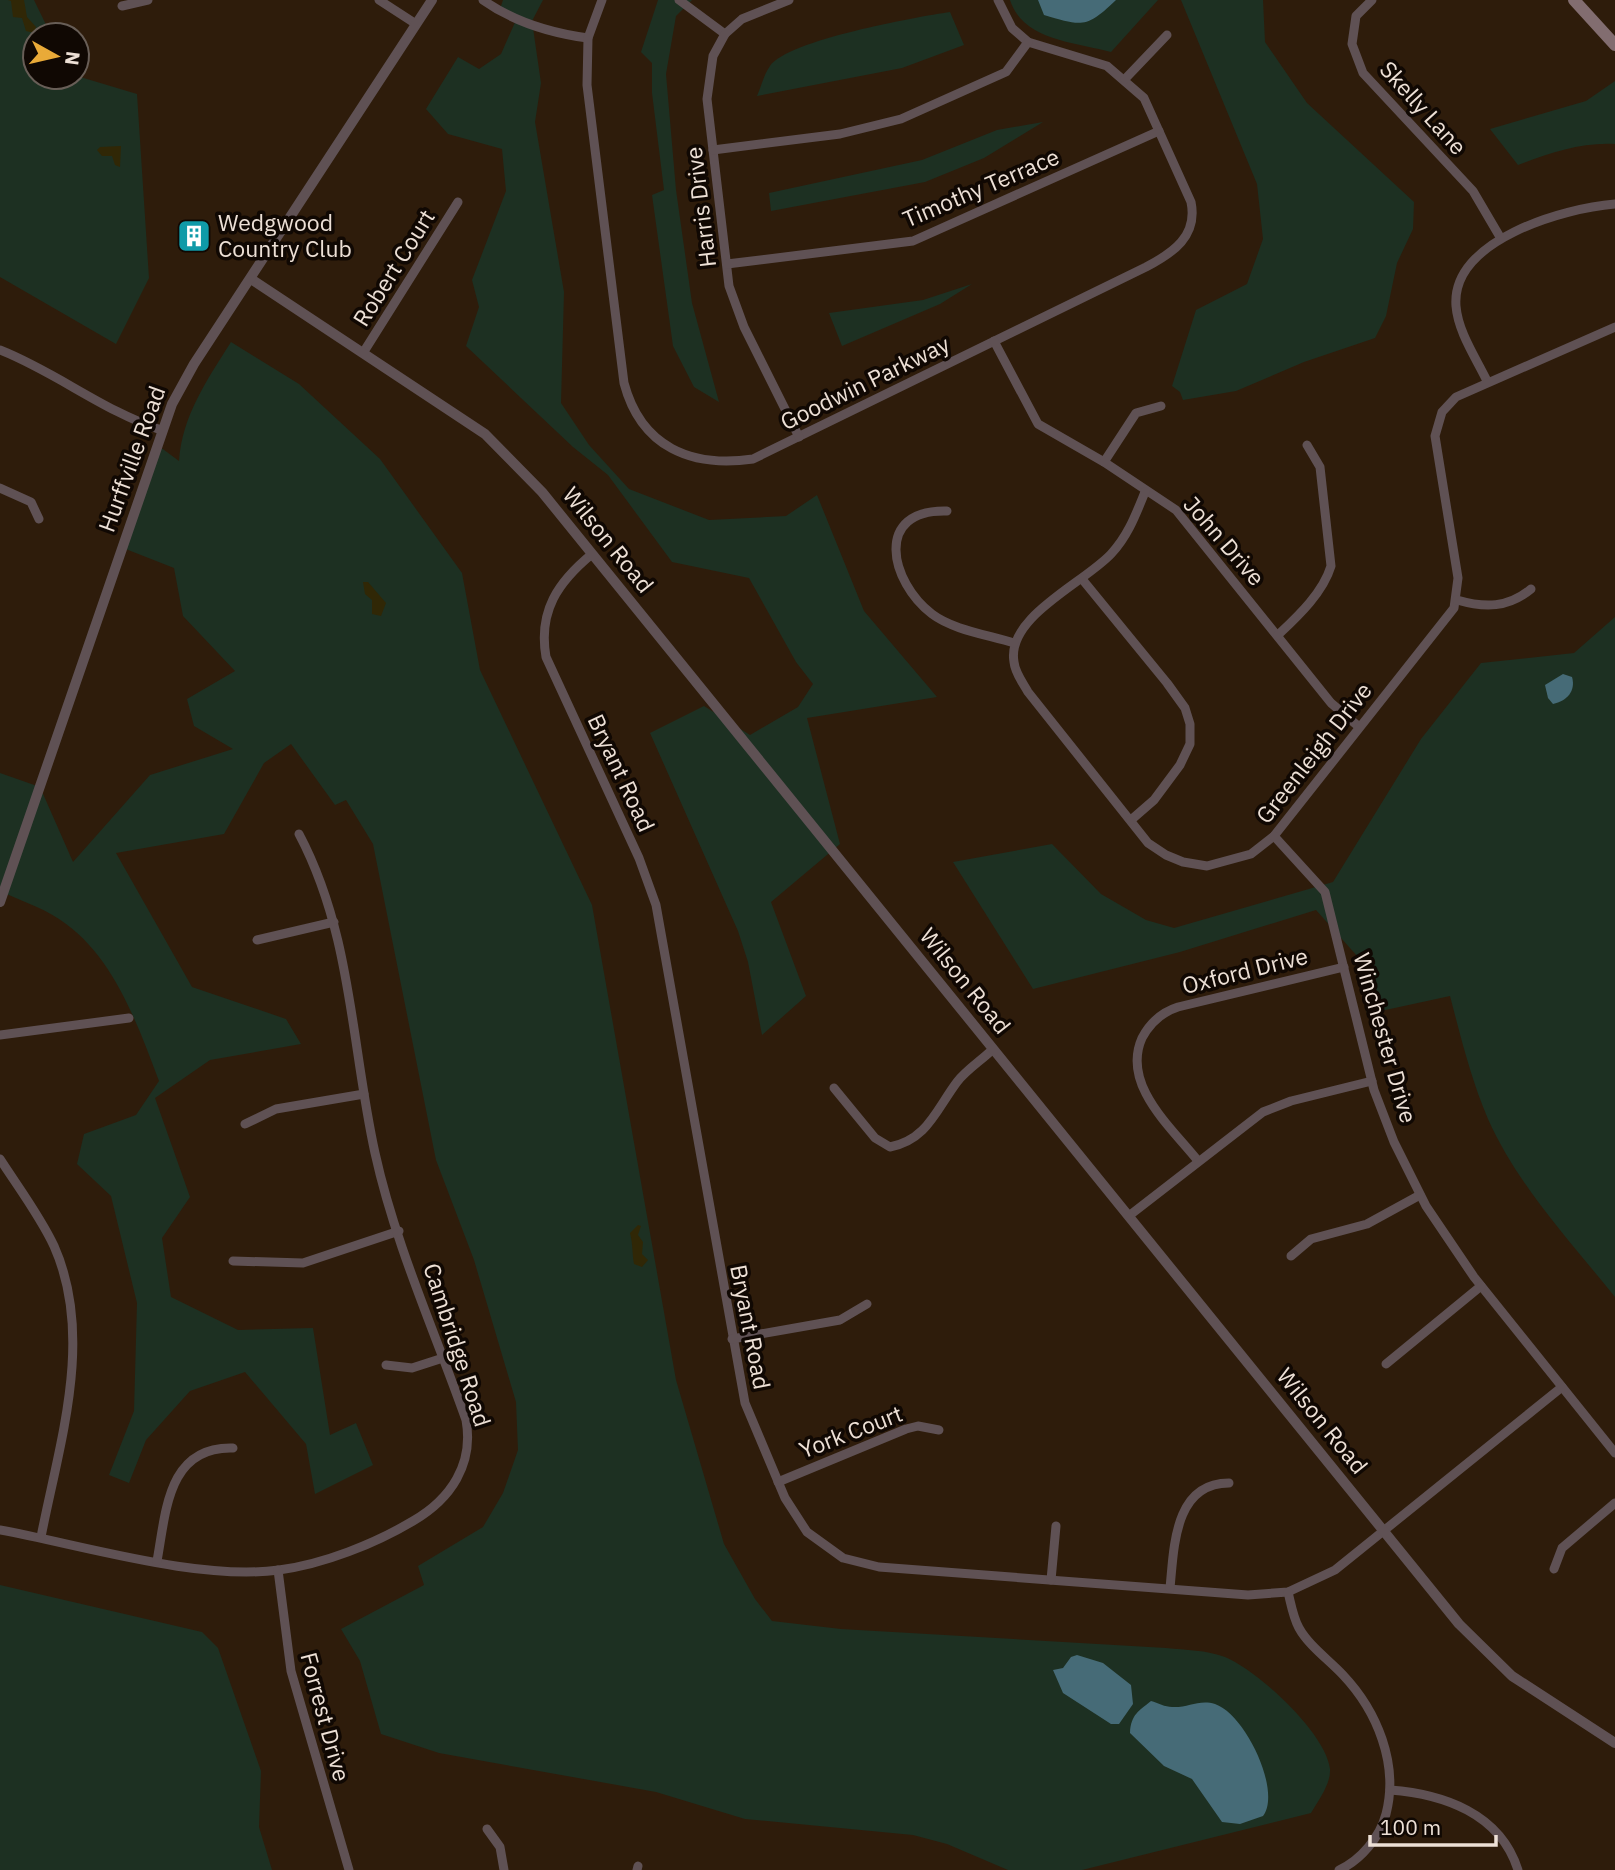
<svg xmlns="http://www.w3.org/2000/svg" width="1615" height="1870" font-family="'IBM Plex Sans',sans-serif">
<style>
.green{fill:#1d3022}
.sand{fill:#302706}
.water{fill:#466b77}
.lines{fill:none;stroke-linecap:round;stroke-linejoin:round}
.minor{stroke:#5f5154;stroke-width:9}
.tertiary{stroke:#5f5154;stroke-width:10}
.secondary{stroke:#826d70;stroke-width:12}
.labels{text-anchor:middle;stroke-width:7;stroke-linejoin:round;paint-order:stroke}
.street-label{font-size:23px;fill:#ede0d6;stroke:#100803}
.poi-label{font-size:23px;fill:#ede0d6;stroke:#100803;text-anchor:start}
</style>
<rect width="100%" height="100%" fill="#2e1c0b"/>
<!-- green -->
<g class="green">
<polygon points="0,0 34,0 51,35 35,35 35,77 77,76 137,94 149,278 116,344 0,277"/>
<polygon points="503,0 543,0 532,21 541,83 535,122 564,292 561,403 589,445 629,489 709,520 786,516 817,495 864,611 937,697 807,718 840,844 771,902 806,996 762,1035 748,962 738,931 650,733 704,706 750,735 798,707 813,684 796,662 749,578 672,562 608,475 573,447 466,346 479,307 472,280 506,191 502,149 448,134 426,109 458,57 479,69 501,54 516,20 499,12"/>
<polygon points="658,0 692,0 676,16 666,74 676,190 692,303 719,402 694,387 673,346 652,195 664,190 652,93 652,63 641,52"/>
<path d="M1010,0H1158L1111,52C1076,42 1023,41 1010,0Z"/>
<polygon points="1181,0 1263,0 1265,42 1307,103 1414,202 1413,229 1397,263 1386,316 1375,338 1304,362 1236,391 1183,400 1180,392 1172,386 1196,310 1247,284 1263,239 1257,184"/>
<path d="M950,12L964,45L902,68L757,96C761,87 764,74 770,66C788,40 916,17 950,12Z"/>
<path d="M1615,81V144C1582,142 1549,153 1518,165L1490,129L1586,101Z"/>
<polygon points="1043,122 984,158 925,182 771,211 769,193 922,160 997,130"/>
<polygon points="972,284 940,304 842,346 829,313 923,300"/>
<path d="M231,342L299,384L380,459L462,573L480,670L592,905L676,1380L724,1544L755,1599L772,1621L841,1629L1166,1648C1186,1650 1206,1650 1225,1657C1257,1670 1326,1733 1330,1769C1331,1784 1318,1801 1311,1813L1082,1870H1008L947,1844L913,1835L745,1819L656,1792L439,1753L381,1734L360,1661L341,1629L424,1585L418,1566L483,1527L503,1493L518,1450L516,1402L474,1260L436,1160L373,844L346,800L335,805L291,744L264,763L224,834L116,853L192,987L286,1019L301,1044L210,1060L155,1098L190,1197L162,1238L171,1297L238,1330L313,1328L330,1435L356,1423L373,1465L315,1494L306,1444L245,1372L190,1391L146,1440L129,1483L109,1475L134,1411L137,1303L111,1196L77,1164L84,1134L136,1115L159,1081C137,1023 113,954 59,919C41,907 19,900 0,891V773L40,787L73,862L150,775L233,749L194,726L187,699L235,671L183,616L174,568L118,546L156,444L179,461C182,416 207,380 231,342Z"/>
<path d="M1615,617V1297C1570,1241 1518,1186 1488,1119C1471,1079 1461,1038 1450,996L1367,1014L1358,957L1316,910L1180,952L1033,989L953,862L1052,844L1101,894L1146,920L1174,928L1333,882L1421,739L1481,663L1574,653Z"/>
<polygon points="0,1585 202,1632 218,1648 261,1771 259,1827 272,1870 0,1870"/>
</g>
<!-- sand -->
<g class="sand">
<polygon points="8,0 24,0 27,17 36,27 34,33 26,31 22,18 13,17 11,1"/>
<polygon points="121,146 120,167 115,165 112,156 102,156 97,150 100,147"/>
<polygon points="363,582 368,582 386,603 381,616 372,614 372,600 365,594"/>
<path d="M638,1225L641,1226L638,1235L643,1242L642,1254L648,1260L642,1267L634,1264C632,1253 633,1244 630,1233Z"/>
</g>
<!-- water -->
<g class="water">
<path d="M1038,0H1116C1086,29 1082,26 1044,15Z"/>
<path d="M1563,674L1572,677C1576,691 1567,701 1553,704L1548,698L1545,685Z"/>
<polygon points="1077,1655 1103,1663 1131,1685 1133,1704 1119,1724 1111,1724 1063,1693 1053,1670 1063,1668 1071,1657"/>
<path d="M1151,1701C1158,1703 1165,1707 1172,1707C1188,1708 1199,1699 1215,1704C1245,1714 1282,1791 1263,1816L1240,1824L1222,1822L1192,1779L1164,1766L1130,1733C1131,1714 1139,1711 1151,1701Z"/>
</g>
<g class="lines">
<!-- minor -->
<g class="minor">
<polyline points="379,0 416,24"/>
<path d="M483,0C514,22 550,33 588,38"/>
<path d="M602,0L588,38L587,85L624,383C641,447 691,468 753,459L1146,267C1173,253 1198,236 1191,202L1144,98L1107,66L1028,42L1012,28L998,0"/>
<polyline points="679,0 725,34"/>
<polyline points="789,0 742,19 725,34 713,56 707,99 729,286 744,327 799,437"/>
<polyline points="1372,0 1356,16 1352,44 1363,73 1473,191 1500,237"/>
<polyline points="122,6 148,0"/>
<polyline points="1125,79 1167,35"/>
<polyline points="713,150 840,134 901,119 1006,72 1028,42"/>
<polyline points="727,264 913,241 1159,131"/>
<polyline points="994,341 1038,424 1104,462 1176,510 1331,703 1358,726"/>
<path d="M0,350C56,372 103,411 161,430"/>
<polyline points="363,353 458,202"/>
<path d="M1487,381C1476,358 1458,332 1456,306C1451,240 1564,208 1615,204"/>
<polyline points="1104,462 1136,413 1161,406"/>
<polyline points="0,488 31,502 39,519"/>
<path d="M1145,492C1136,514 1128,536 1111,554C1084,583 1006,617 1014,662C1015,673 1023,683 1028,692L1148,843L1166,855L1183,862L1207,866L1251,854L1274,836L1454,608L1458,578L1435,436L1442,412L1456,397L1615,327"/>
<path d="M947,511C873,509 890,582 932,614C953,630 989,635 1014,643"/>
<path d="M592,554C558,582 538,611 546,657L639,858L656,905L745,1403L785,1498L807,1532L843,1558L879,1567L1248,1595L1288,1592L1335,1570L1562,1387"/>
<polyline points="1082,579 1167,683 1185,708 1190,724 1190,744 1180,765 1154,800 1131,820"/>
<path d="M1457,600C1485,608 1508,608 1531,589"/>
<path d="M1278,635C1297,617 1323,593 1331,566L1320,467L1307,445"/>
<polyline points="1274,836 1325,892 1374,1090 1394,1142 1426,1206 1474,1277 1615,1453"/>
<polyline points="257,940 334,922"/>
<polyline points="0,1035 129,1018"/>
<path d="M834,1088L875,1138L890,1147C927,1140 936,1110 957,1082C966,1070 982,1060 993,1049"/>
<polyline points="245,1124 276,1109 364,1094"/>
<path d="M0,1159C18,1187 40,1216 54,1246C95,1338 59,1444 41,1537"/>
<path d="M1198,1161C1172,1128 1121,1085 1142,1038C1150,1023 1162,1012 1178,1007L1344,967"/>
<polyline points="1130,1215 1263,1112 1291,1101 1372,1081"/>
<polyline points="1291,1256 1311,1239 1367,1224 1420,1195"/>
<polyline points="233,1261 303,1263 399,1231"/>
<polyline points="732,1339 840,1320 867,1304"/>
<polyline points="1386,1364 1481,1286"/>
<polyline points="386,1365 412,1368 443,1358"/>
<polyline points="778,1482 906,1429 918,1426 939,1430"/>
<path d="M0,1530C82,1545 198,1581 279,1570C324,1564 374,1544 413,1521C451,1499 474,1464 466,1420C435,1332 395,1244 375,1153C351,1044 352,934 299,834"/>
<path d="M157,1561C166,1513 167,1446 233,1448"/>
<polyline points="1554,1569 1562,1548 1615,1503"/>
<polyline points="278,1570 291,1671 349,1870"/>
<polyline points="1051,1580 1056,1526"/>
<path d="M1170,1588C1174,1548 1174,1483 1229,1483"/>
<path d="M1288,1592C1291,1604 1293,1617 1299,1628C1309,1646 1329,1660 1343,1675C1377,1711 1399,1764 1386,1814C1380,1837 1361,1860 1339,1870"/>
<path d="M1390,1790C1443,1794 1500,1813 1518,1870"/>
<polyline points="487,1829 500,1847 504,1870"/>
<polyline points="637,1870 638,1866"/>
</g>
<!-- tertiary -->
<g class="tertiary">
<polyline points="251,279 485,434 542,492 1459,1624 1512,1676 1615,1743"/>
<polyline points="0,902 172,404 194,364 432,0"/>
</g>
<!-- secondary -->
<polyline class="secondary" points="1574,0 1615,45"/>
</g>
<!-- icons -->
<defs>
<symbol id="building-square" viewBox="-11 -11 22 22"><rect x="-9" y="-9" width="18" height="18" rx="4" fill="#0f9aa8" stroke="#100803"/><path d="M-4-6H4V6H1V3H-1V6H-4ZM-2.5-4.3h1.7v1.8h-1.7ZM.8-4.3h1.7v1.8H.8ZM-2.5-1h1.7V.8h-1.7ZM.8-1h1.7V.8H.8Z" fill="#fff"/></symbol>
</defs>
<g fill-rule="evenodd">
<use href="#building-square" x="175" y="217" width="38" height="38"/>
</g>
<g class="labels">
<!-- street labels -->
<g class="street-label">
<text transform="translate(1423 108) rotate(48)" y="8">Skelly Lane</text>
<text transform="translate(981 188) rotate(-23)" y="8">Timothy Terrace</text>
<text transform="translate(701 207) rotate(-97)" y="8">Harris Drive</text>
<text transform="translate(394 268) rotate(-58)" y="8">Robert Court</text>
<text transform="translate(865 383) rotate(-26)" y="8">Goodwin Parkway</text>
<text transform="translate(132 459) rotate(-70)" y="8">Hurffville Road</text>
<text transform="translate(608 540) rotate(51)" y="8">Wilson Road</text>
<text transform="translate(1224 541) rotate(49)" y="8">John Drive</text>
<text transform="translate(1314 753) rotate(-52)" y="8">Greenleigh Drive</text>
<text transform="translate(621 773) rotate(65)" y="8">Bryant Road</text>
<text transform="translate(1245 971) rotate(-14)" y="8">Oxford Drive</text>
<text transform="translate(965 981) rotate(51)" y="8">Wilson Road</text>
<text transform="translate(1385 1038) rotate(74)" y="8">Winchester Drive</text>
<text transform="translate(750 1327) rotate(79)" y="8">Bryant Road</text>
<text transform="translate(457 1345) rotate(72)" y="8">Cambridge Road</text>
<text transform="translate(1322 1421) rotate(51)" y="8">Wilson Road</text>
<text transform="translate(851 1432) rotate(-21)" y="8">York Court</text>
<text transform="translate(325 1717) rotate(75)" y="8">Forrest Drive</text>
</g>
<!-- poi labels -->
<g class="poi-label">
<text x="218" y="231">Wedgwood<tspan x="218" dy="26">Country Club</tspan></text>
</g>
</g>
<!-- north arrow -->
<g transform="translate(56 56) rotate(98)"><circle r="33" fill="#100803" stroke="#685e57" stroke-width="2"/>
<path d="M0-5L12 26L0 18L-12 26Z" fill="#e9aa38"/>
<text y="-10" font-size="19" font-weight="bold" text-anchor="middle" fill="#ede0d6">N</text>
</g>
<!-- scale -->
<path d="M1370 1835v10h126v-10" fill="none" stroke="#ede0d6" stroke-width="3.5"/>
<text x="1380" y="1835" font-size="21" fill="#ede0d6" stroke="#100803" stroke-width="5" paint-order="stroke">100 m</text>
</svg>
